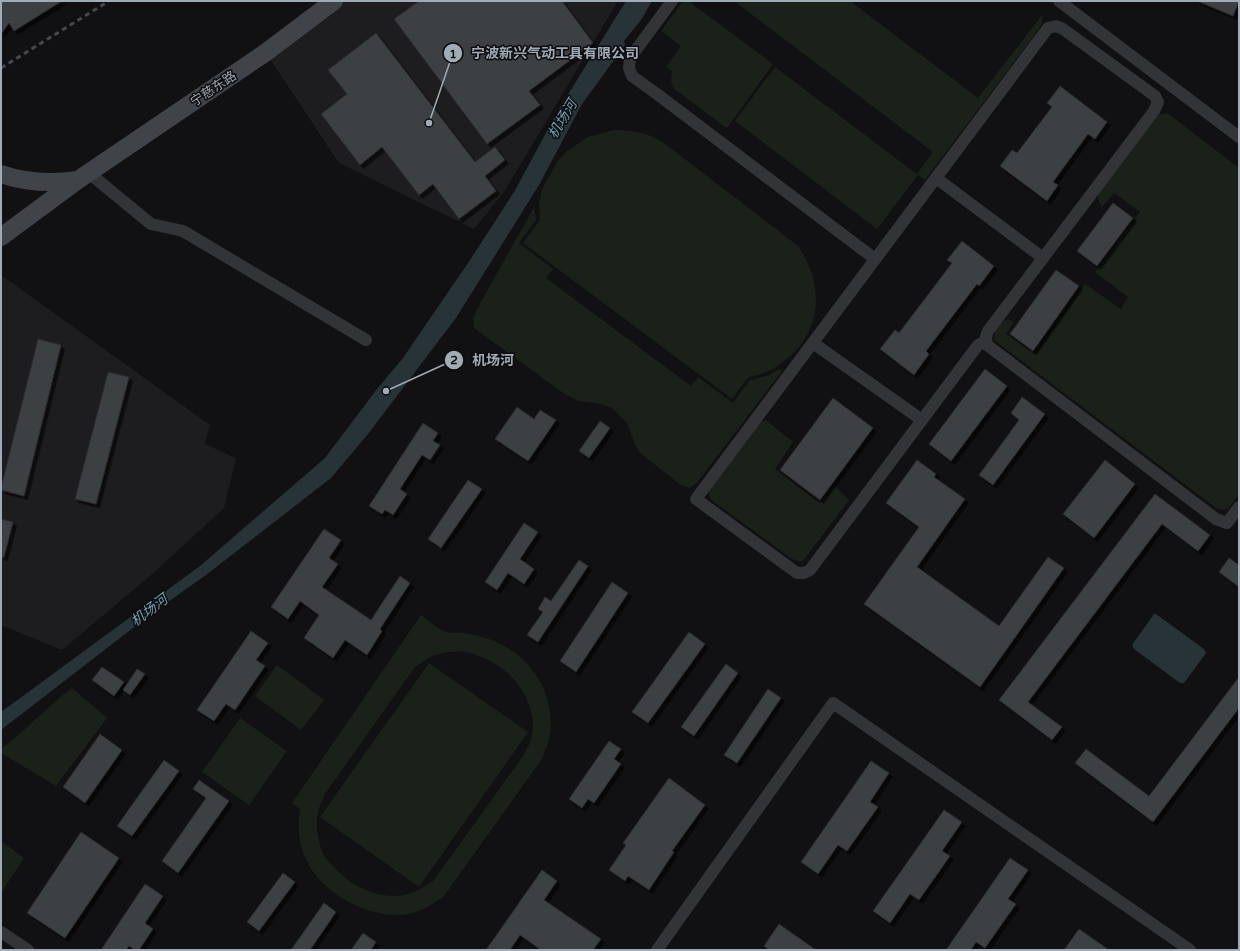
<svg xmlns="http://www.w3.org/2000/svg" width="1240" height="951" font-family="'Varela Round','Noto Sans SC',sans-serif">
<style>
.built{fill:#1d1d20}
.green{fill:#192119;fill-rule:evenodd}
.water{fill:#273337}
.building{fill:#3d3f43;stroke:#2b2c2f;filter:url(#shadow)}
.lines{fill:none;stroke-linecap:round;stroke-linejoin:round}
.street{stroke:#323438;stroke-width:12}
.secondary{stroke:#404348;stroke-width:18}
.rail{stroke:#45484d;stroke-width:3;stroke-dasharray:5 4;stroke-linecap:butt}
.labels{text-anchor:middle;stroke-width:3;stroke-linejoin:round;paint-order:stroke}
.street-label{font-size:13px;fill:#a1abb5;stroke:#0c0c0e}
.water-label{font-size:14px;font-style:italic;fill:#74a4b3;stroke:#0c0c0e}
.leader{fill:none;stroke:#a1abb5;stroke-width:1.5}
.callout-dot{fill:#a1abb5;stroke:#0c0c0e;stroke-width:1.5}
.mark-label{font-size:12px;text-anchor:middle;font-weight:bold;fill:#111}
.callout-label{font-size:14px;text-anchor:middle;font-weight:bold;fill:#a1abb5;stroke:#0c0c0e;stroke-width:3;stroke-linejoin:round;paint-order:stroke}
</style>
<defs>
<filter id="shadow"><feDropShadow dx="3.5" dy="3.5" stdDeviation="0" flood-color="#0009"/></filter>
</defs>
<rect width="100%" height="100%" fill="#111113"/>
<!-- built -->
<g class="built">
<polygon points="344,1 618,1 504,192 474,229 339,163 268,56"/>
<polygon points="1,275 210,425 205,444 236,458 224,508 150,576 62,650 1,625"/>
</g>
<!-- green -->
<g class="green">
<polygon points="683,1 693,1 691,3 773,64 728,127 725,127 673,88 671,80 672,71 666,67 681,46 661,31"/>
<path d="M734,1H850L978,98L1042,15C1043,21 1042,24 1039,29L925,180L917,174L933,152Z"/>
<polygon points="775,67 918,175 877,229 735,121"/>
<path d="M1166,113L1170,115L1239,168V494L1228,509L1222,510L1216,508L994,340C994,327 998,324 1008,319L1014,322L1006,334L1035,354L1085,284L1121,309L1128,297L1095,272L1140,212L1114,193L1102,207C1097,200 1097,195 1101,187L1159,115Z"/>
<path d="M613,130C634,130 646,132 664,143L798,246C826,286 822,336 780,364C775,368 768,371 761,374C758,375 753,376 750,377C744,380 737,393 732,399L523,243L540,220L539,204L542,189L557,162L567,151L588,137Z"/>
<polygon points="534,207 536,220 519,243 553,269 546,278 691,386 698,377 733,403 750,380 769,375 779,369 782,371 696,484 690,488 681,485 640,453 634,442 627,423 612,408 596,403 579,401 566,395 474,328 473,318 482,300"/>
<polygon points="766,420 793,442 775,469 819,503 835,486 849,500 803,561 798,561 792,559 710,499 709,493 710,486 760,422"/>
<path d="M421,615C429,621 438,629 447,632C451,634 457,632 462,633C473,634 484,637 494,641C532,656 558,698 549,739C548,746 544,752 542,759L444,896C433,904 423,911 409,914C371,921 319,893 305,857C298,841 297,825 300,809L292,803ZM447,652C453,652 460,651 466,652C506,660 543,700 530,742C528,747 525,752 523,756L434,880C425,887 414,893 403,895C377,900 350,885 333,866C329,862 325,858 323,854C318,841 315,825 318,812C319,806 323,800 325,794L415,667L432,656Z"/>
<polygon points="429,663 528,732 419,887 320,817"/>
<polygon points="277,665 324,700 301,730 255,696"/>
<path d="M72,688L107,718L56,786L1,753V749C26,730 47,707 72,688Z"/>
<polygon points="240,718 287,751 249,805 202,772"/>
<polygon points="1,841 24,858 1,893"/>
</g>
<!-- water -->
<g class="water">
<polygon points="626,1 652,1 641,20 624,41 625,45 582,104 539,185 456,318 368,434 331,478 206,575 151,614 1,730 1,712 200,566 325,458 377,389 403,358 470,260 514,192 559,109"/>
<polygon points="1154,614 1156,614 1204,649 1206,653 1184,683 1180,683 1134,649 1132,645"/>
</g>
<!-- building -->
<g class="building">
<polygon points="1,1 62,1 14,31 9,23 1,34"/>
<polygon points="419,1 562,1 593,43 529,91 540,105 487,144 394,19"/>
<polygon points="1197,1 1239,1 1233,16"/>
<polygon points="376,33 475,162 495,147 505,160 485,176 496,191 459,219 433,184 419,195 382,147 360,165 321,114 347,94 328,70"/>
<polygon points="1060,86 1107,122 1095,139 1088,134 1053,182 1058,185 1047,201 1000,166 1012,150 1017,153 1052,107 1047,103"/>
<polygon points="1113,203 1133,218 1097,266 1077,251"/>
<polygon points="962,241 994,266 979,286 977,284 926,351 929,354 914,375 880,349 895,330 899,333 952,263 947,260"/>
<polygon points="1056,270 1079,286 1033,351 1010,334"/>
<polygon points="38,339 61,345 24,496 1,490 1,488"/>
<polygon points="985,369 1007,386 951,461 929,444"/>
<polygon points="108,372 129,377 96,504 75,499"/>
<polygon points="1022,397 1045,414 993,485 979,475 1019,420 1011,413"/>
<polygon points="833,398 873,428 820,500 780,470"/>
<polygon points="517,407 534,419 540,410 556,420 528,461 495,439"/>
<polygon points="600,421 610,428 589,458 579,451"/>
<polygon points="423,423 438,433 433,441 440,445 430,460 422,455 400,489 407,494 393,515 385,510 382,514 369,506"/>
<polygon points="917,460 936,474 934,477 965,499 917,567 999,626 1048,557 1064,568 980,687 864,604 919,527 886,503"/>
<polygon points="1105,460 1135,484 1094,538 1063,514"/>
<polygon points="468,480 482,489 441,548 428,539"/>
<polygon points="1155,494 1210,535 1198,551 1162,524 1028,702 1062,727 1052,740 999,700"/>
<polygon points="1,519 13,522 4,557 1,557"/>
<polygon points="524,523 538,532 520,559 534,569 524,584 508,573 497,590 485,582"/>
<polygon points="324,529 341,540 329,558 338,564 322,587 371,620 400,576 410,583 380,629 382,631 367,655 345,640 333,658 304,638 319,615 300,601 288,619 271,607"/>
<polygon points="1229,558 1239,565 1239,587 1219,572"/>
<polygon points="579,560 588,566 538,642 527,635 543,612 538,609 545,597 551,601"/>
<polygon points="612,582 628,593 576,672 560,661"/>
<polygon points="251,631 268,643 256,660 265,666 235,710 226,704 214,721 197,710"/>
<polygon points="689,632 705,644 648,723 632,712"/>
<polygon points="726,664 738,673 694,736 681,727"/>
<polygon points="102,667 124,682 114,696 92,680"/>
<polygon points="137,669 145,674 130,695 123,690"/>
<polygon points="1239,677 1239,708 1153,822 1075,763 1086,749 1149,796"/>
<polygon points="768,689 781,698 737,763 724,755"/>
<polygon points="100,734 122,750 85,803 63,787"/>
<polygon points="609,741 621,749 614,759 621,764 594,803 588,799 582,808 569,799"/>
<polygon points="164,760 179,771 132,836 117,826"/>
<polygon points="871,761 889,773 870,802 878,807 847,851 838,845 818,874 801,862"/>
<polygon points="669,778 705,805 672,851 674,852 649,890 628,876 625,881 609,870 626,845 623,843"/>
<polygon points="199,780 229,801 178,873 162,861 206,798 193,789"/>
<polygon points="944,810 962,822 942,851 950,856 919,900 910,894 890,923 873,911"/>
<polygon points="81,832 119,858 65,938 27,913"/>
<polygon points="1010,858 1028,870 1008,899 1016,904 985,948 976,942 971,950 946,950"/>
<polygon points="542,870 557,881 544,900 601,939 593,950 541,950 520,935 510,950 486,950"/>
<polygon points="283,873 295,882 259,931 247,922"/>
<polygon points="145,884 163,896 145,923 153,929 139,950 135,950 129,946 126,950 101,950"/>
<polygon points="324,903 336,912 310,950 291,950"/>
<polygon points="779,924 816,950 769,950 764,946"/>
<polygon points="1079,929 1109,950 1064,950"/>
<polygon points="363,933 376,942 371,950 351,950"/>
</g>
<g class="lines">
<!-- street -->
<g class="street">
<polyline points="672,1 630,58 629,68 632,76 657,94 875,259"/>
<polyline points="1059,1 1239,137"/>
<polyline points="89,173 151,224 183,231 366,340"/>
<polyline points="936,178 1043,258"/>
<polyline points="813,343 922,420"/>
<polyline points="987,345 986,337 988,331 1154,111 1158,102 1155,96 1063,29 1056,26 1048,28 696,499 797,573 804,573 810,570 978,345 982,343 987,345 1216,519 1227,523 1239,507"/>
<polyline points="1,932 28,950"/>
<polyline points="657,950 833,703 1190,950"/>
</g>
<!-- secondary -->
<g class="secondary">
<path d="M1,174C27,183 51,184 78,180L265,53L334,1"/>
<polyline points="1,237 78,180"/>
</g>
<!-- rail -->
<polyline class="rail" points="1,68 109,1"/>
</g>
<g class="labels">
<!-- street labels -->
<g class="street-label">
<text transform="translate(213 88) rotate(-34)" y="5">宁慈东路</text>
</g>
<!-- water labels -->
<g class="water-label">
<text transform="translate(562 119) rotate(-59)" y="5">机场河</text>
<text transform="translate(149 610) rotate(-37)" y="5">机场河</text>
</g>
</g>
<!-- callouts -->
<path class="leader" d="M429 123L453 53M386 391L454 360"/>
<g class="callout-dot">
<circle cx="429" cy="123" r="4"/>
<circle cx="386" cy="391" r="4"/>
<circle cx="453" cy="53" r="10"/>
<circle cx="454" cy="360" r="10"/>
</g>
<g class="mark-label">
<text x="453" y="58">1</text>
<text x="454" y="364">2</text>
</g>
<g class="callout-label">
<text x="555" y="58">宁波新兴气动工具有限公司</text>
<text x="493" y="365">机场河</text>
</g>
<!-- border -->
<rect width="1240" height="951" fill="none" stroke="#a1abb5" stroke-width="4"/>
</svg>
